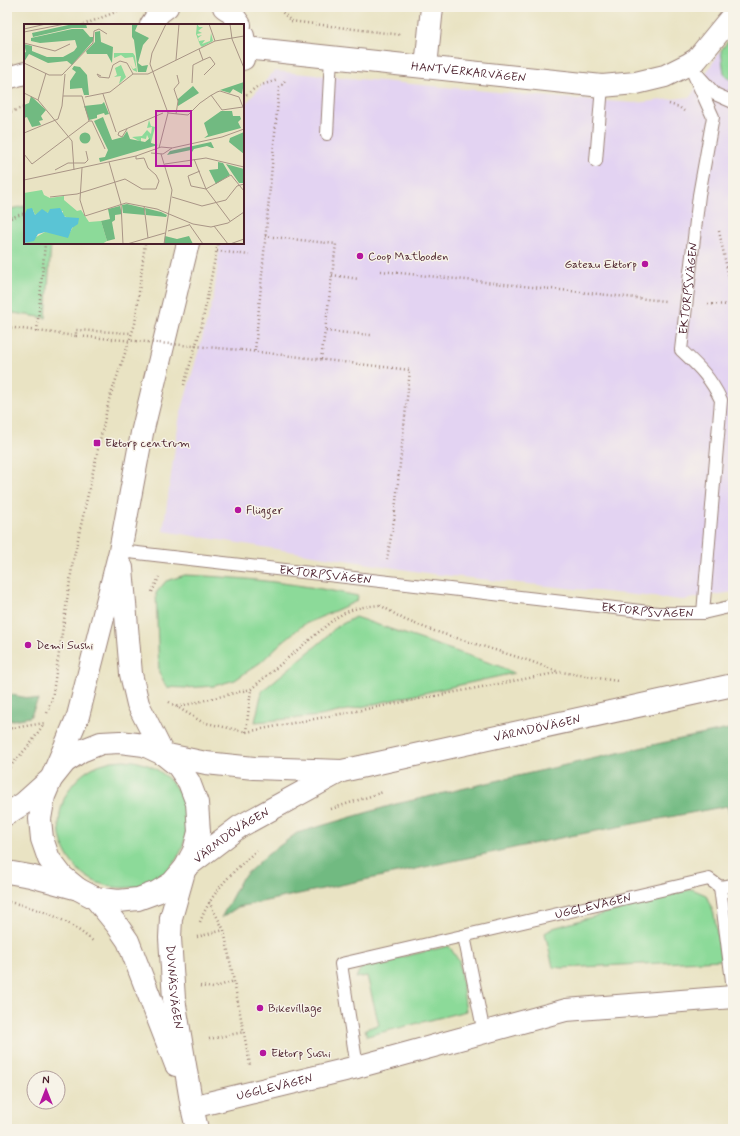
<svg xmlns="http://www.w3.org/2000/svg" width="740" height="1136" font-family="Mynerve,sans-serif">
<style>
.built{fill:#e3d3f2}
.green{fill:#8cda99;stroke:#6b7c62}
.forest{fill:#71ba81;stroke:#5e6c56}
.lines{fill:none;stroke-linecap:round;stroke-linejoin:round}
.lane-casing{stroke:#9a8177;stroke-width:14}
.street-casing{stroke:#9a8177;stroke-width:24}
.secondary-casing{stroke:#9a8177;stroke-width:24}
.path{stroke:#9a8177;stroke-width:2.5;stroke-dasharray:1 3;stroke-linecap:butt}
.lane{stroke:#fff;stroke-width:12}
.street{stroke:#fff;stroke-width:22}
.secondary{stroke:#fff;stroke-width:22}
.path-bridge{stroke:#9a8177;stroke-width:2.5;stroke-dasharray:1 3;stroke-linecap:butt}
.poi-dot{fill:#b5179e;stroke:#f7f3e8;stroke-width:1.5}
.labels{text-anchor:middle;stroke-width:3;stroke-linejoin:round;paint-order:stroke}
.street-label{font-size:12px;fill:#4a1f2b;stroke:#f7f3e8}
.poi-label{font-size:12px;fill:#4a1f2b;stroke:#f7f3e8;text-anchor:start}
.inset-road{fill:none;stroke:#a99586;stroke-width:1}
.view{fill:#b5179e;fill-opacity:0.15;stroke:#b5179e;stroke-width:2}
.inset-edge{fill:none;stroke:#4a1f2b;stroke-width:2}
</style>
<rect width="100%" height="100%" fill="#f7f3e8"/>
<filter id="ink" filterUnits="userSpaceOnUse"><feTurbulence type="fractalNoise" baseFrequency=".025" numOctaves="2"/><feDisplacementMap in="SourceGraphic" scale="8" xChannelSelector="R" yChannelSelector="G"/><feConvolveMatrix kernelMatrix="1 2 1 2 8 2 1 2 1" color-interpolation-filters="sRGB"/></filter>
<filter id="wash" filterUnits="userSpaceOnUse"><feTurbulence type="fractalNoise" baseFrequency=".012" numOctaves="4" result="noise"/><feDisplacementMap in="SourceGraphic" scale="16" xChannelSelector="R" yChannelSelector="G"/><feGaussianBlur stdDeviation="0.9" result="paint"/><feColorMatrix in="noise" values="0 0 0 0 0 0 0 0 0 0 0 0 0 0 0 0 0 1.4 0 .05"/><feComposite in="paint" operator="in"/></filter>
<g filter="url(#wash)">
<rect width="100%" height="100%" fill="#e9e3c3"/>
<!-- built -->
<polygon class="built" points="733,35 733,592 683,600 433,574 163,531 179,420 214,296 220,243 243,243 243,107 274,71 562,98 635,103 690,97 721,50"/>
<!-- green -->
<g class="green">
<polygon points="733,35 733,82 724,74 721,50"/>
<polygon points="25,206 25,243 51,243 46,318 7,312 7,210"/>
<path d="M185,575C241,577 303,584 358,596L357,601L303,625L281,643L261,662L235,680L214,686L185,688L166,687L159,673L156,593L166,581Z"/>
<polygon points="355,617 499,666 514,673 320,716 255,722 262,691 322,641 335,628"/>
<circle cx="123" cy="824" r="64"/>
<polygon points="692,889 706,895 714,914 721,960 562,968 553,967 545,933 553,928"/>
<polygon points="449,946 459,961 466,1011 367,1036 365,1029 379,1025 367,976 356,978 359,971 363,966"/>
</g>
<!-- forest -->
<g class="forest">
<polygon points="7,694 38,700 30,717 7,721"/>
<polygon points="733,728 733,823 727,806 565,837 238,907 221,918 242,878 267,855 297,833 396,804 657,744"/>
</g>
</g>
<g filter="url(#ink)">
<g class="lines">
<defs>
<g id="lane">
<polyline points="697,74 715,94 733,102"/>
<polyline points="327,134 331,57"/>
<polyline points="596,161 602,86"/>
<path id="s1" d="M120,551L658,613H703L721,400C710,377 699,367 681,350L699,195L713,117L689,64"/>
<polyline points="703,613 733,606"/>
<polyline points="733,885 720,887 733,989"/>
<polyline points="464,936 484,1033"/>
<path id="s2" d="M357,1067L341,964L709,879L720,887"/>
</g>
<g id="street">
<path id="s3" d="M245,48L602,86L636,83L665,76L689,64L697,59L733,15"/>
<polyline points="426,67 432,7"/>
<polyline points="7,78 25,73"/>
<path id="s4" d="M192,1107L357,1067L566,1010L733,997"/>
</g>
<g id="secondary">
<polyline points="224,7 230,11 240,25"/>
<polyline points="151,25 159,13 167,7"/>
<polyline points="243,36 245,48 243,59"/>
<polyline points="122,568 131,674 138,704 163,754"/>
<path id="s5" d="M163,754L206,763L254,768L342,771L733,685"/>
<path id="s6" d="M7,814L24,803L53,777L65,762L81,751L101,743L120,742L144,745L163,754L178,766L189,782L197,803L199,832L194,851L185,868L171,918L170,938L174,999L192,1107L197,1129"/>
<path id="s7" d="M7,872L30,876L78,889L95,898L118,901L138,899L157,892L172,883L185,868L239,827L341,771"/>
<polyline points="78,889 62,876 49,859 42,839 40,819 44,796 78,716 120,551 142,433 188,243"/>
<polyline points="95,898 117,925 128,941 176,1065"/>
</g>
</defs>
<!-- lane casing -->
<use href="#lane" class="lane-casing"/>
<!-- street casing -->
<use href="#street" class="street-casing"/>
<!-- secondary casing -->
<use href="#secondary" class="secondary-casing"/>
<!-- path -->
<g class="path">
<polyline points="277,7 291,21 402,35"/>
<polyline points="83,25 128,7"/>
<polyline points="243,97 258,86 278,80"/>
<polyline points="669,104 679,107 684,111"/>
<polyline points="7,113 25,107"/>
<polyline points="7,219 25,213"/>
<polyline points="719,231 733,297"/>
<polyline points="265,236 336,244 325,331 371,335"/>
<polyline points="217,251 249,255"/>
<polyline points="381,271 665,301"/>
<polyline points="332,275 359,279"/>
<polyline points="708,304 733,305"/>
<polyline points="7,327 76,336 76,330 131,333"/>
<polyline points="37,331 45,243"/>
<polyline points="241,350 410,370 394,520 387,559"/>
<polyline points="255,351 279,89 286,79"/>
<polyline points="321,359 325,331"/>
<polyline points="184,385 202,324 218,243"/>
<polyline points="152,592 159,577"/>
<polyline points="380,605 405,620 431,630 530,661 559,672"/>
<polyline points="169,702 202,722 246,732 561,672 617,681"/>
<path d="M177,707L251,689L333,620C350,608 360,607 380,605V604"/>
<polyline points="47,713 52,699 73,561 109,400 135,324 145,243"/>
<polyline points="7,729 45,723"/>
<polyline points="246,732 251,689"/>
<polyline points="7,770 31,743 43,725"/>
<polyline points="331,809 383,792"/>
<path d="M9,902C45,910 65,918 94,942"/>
<polyline points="209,902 224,930"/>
<path d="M200,922C213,889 232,873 257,850"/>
<polyline points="197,937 224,930 250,1065"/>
<polyline points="200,986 213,988 234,981"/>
<polyline points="209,1039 244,1032"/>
</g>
<!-- lane -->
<use href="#lane" class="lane"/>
<!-- street -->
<use href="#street" class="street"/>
<!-- secondary -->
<use href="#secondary" class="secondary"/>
<!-- path-bridge -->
<polyline class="path-bridge" points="76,336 241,350"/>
</g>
</g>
<!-- markers -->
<g class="poi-dot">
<circle cx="360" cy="256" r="4"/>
<circle cx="645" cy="264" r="4"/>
<rect x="93" y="439" width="8" height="8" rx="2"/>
<circle cx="238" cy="510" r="4"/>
<circle cx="28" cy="645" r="4"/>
<circle cx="260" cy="1008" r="4"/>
<circle cx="263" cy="1053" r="4"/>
</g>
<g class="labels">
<!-- street labels -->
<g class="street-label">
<text dy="4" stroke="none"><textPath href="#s3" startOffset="225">HANTVERKARVÄGEN</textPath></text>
<text dy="4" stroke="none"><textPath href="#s1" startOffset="927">EKTORPSVÄGEN</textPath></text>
<text dy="4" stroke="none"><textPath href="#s1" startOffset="207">EKTORPSVÄGEN</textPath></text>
<text dy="4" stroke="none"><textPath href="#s1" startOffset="531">EKTORPSVÄGEN</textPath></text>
<text dy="4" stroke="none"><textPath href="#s5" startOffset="380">VÄRMDÖVÄGEN</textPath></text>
<text dy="4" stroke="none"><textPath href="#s7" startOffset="250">VÄRMDÖVÄGEN</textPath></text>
<text dy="4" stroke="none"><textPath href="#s2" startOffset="363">UGGLEVÄGEN</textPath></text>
<text dy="4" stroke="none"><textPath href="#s6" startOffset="434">DUVNÄSVÄGEN</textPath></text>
<text dy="4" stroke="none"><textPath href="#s4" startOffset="85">UGGLEVÄGEN</textPath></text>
</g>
<!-- poi labels -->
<g class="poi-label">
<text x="368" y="260">Coop Matboden</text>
<text x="637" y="268" text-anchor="end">Gateau Ektorp</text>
<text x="105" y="447">Ektorp centrum</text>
<text x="246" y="514">Flügger</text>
<text x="36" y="649">Demi Sushi</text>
<text x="268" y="1012">Bikevillage</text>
<text x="271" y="1057">Ektorp Sushi</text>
</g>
</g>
<!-- overview -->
<g transform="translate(24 24)">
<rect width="220" height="220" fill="#e9e3c3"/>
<path d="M173,0L175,3H179L174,7L178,9L173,10L174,12L178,11L174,14L175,17L181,16L178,20L186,17L187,9L189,17L178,23L176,21L172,10ZM90,29H109L111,32L113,48L109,46L106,40L109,45L112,44L109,33L101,34L97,31L90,34ZM97,41L102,53L95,60L97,52L90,53L93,51L91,44ZM125,96L127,102L131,103L127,119L123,111L122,115L117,114V118L108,113L118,112L123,106L127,110L128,103L123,104ZM18,166L20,171L26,174L40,172V176L53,187L57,186L65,198L77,197L83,217L78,220H0L21,208L45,210L49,203L44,194L38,191L39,187L24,189L18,186L11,191L9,186L0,192V169Z" fill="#8cda99"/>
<path d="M49,0H62L63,4H48L9,13L8,9ZM108,0H114L111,7L125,14L119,21L114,39L118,42L124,41L122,48H114L110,16L108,13ZM48,5H59L66,13H69V17L48,41L43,37L24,39L5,30L0,38V29L2,28L0,20L8,22V27L23,33H39L50,27L53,23L51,16L16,19L7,17V14ZM76,7L77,18L89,23L88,39L83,30H63L62,27L71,18V8ZM50,42L56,43L63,51L65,71H60L58,64L46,65V57L52,48L48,45ZM220,58L218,70L209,65L206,69L196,66ZM169,62L175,69L154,82V75ZM7,72L22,86L17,92L19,96L15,97L17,101L8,103L3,93L0,94V81L5,79ZM80,78L85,90L81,91L80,89L73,91V94L65,96L60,82L78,80ZM197,87H208L209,92H216L217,95L214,98L217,104L180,114L184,111L180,99ZM79,93L88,116L99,113L103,107L106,115L121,118L126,114L127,119L134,121L76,138L75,134L81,133L84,126L70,97ZM220,108V130L205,118L206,114ZM55.5 114a5.5 5.5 0 1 1 11 0a5.5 5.5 0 1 1-11 0ZM187,118L190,124H188L183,122L170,125L168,128L167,126L143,131L146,127ZM194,138L199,139L206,151L192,160L185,146L194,145ZM202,140L220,145V159H215ZM103,180L120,184L121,191L99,189L98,181ZM96,182L98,190L91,191V196L88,198L91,215L83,217L77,197L86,195L84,185ZM121,184L137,188L143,191L142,193L122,191ZM141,212L153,215L165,212L169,220H140Z" fill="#71ba81"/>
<path d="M8,184L11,191L18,185L24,189L26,185L36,184L41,193L55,194L54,200L48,204L44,214L21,208L14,210L10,217L0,219V192L3,185Z" fill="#5ac4d5"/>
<path class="inset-road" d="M185,0L191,17M206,0L208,15L220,44M0,5L22,0M0,8L41,0M0,19L31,27L46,20M152,36L155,0M179,36L186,33L191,40L180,51M0,39L25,51H38L69,19L70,7L75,5L83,10M77,52L73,50L75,53L85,54L89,41L96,37L103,39L109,50H124L191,17L220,12M168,59L169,41L179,36L175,25M0,69L14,76L48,117L50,146M79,70L92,108M61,73L86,68L109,50M14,76L22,49M144,89L164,91L176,79L179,77L186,72L193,68L196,67L215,73L219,83L198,86L187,71M152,90L154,77L150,65L155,59L153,51M65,97H68L81,125M103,105L98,113L94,111L95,108L139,89M0,109L34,95L38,82L41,50M135,124L144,89L126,40L128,29L142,0M127,129L139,130L148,124M0,130L8,140M137,130L148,166L140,220M170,135L182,165L206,197M85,138L97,180L99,220M8,140L65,97L58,72H39M141,140L182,134L220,143M58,144L56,176L61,192L102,179L133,185L169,200L187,203L204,199L220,188M31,146L44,139H61L64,136L62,127M176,147L164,152L167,162L182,165L207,151L220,167M0,156L112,132L137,123L148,124L198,113L220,105M26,173L53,170L101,155L118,165H132L135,157L132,151L124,144L120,134L112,135V132M148,173L178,182L202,176L213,162L220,160M120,182L124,214M165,200L179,220M190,202L204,220M144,207L165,201M103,220L141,209M206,220L220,215"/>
<path class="view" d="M132,87H167V142H132Z"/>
<rect width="220" height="220" class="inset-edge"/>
</g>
<!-- margin -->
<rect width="740" height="1136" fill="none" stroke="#f7f3e8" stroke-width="24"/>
<!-- north arrow -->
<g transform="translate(46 1090)"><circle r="19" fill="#f7f3e8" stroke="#b29e9c"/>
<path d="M0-3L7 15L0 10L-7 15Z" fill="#b5179e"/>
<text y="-6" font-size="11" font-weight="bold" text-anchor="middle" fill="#4a1f2b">N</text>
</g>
</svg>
